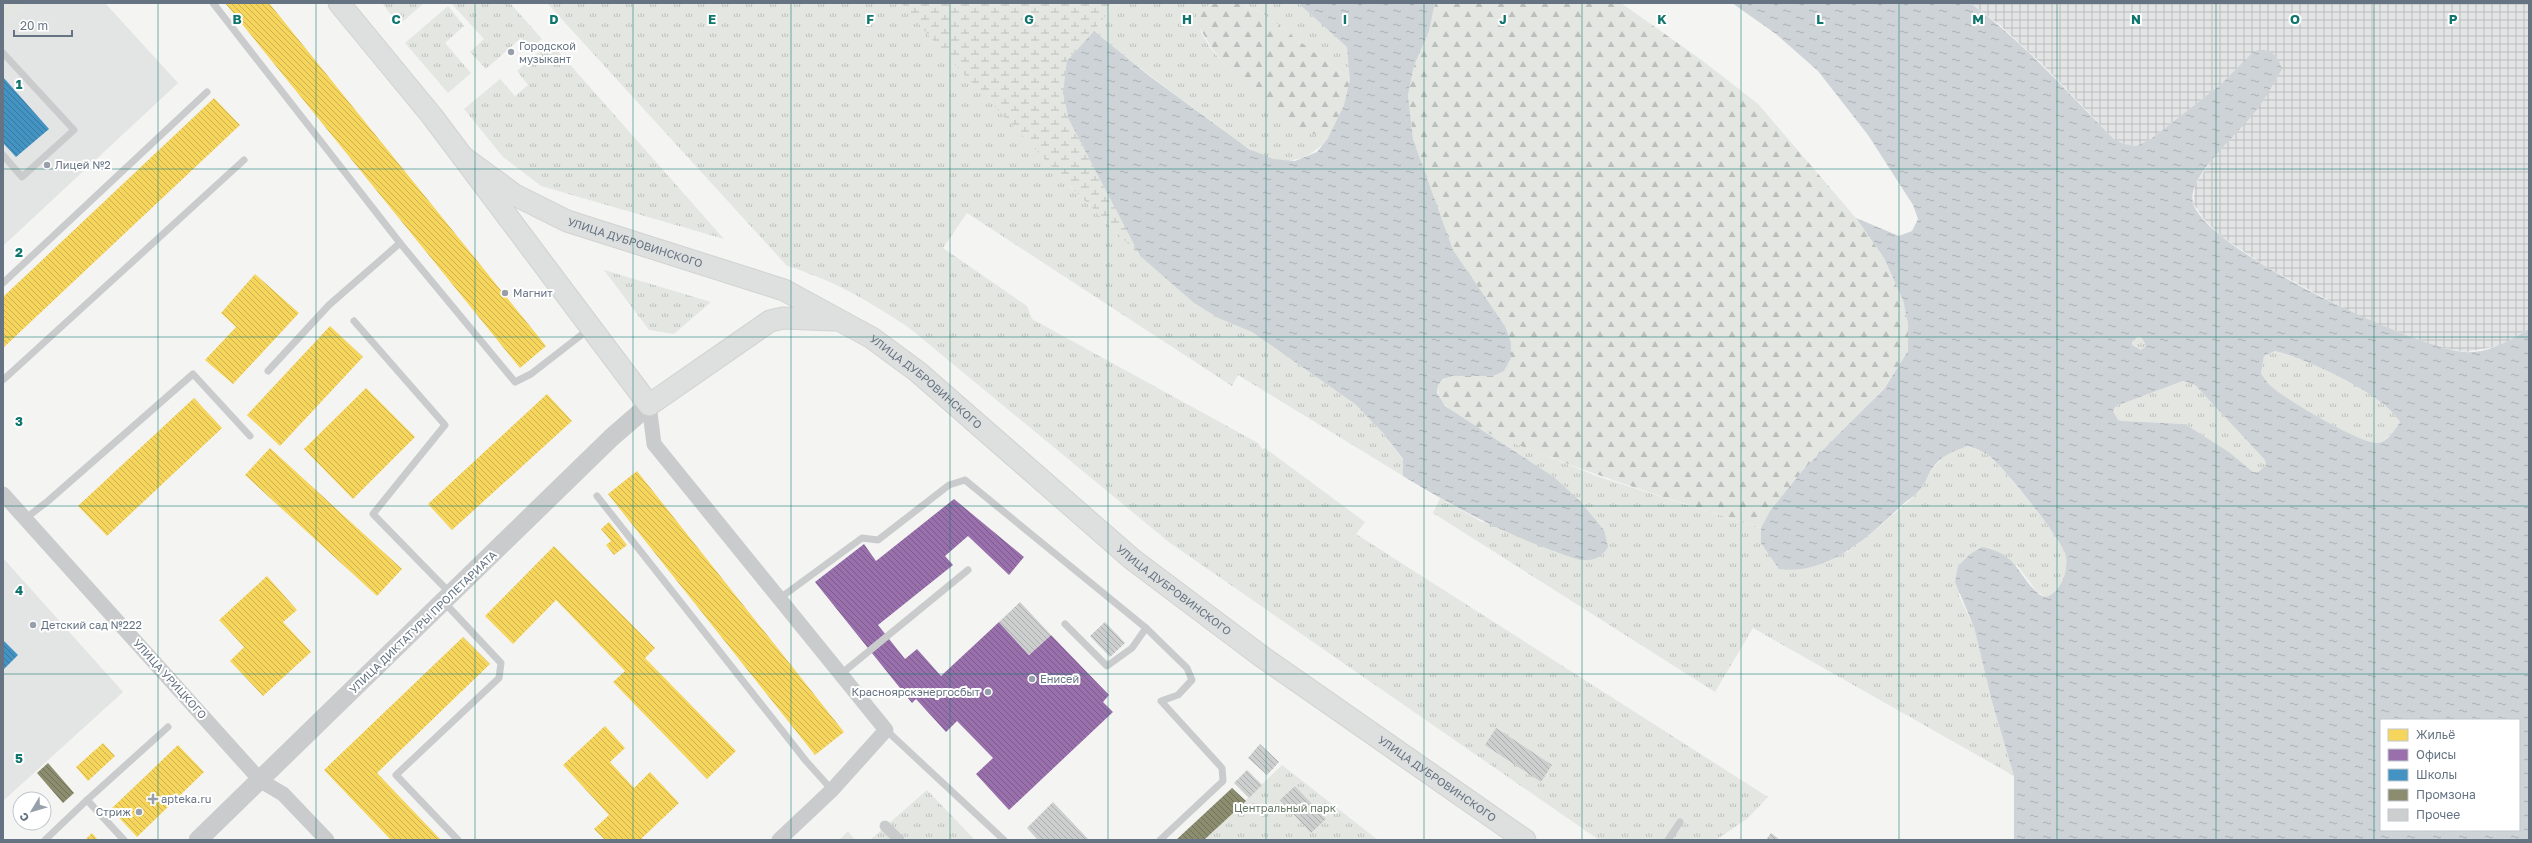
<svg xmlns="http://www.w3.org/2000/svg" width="2532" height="843" font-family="'Golos Text',sans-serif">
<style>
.built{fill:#e3e4e4}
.industrial{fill:url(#industrial-grid)}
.grass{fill:url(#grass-tufts)}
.forest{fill:url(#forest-firs)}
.wetland{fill:url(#wetland-marsh)}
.pitch{fill:#e4e7e1}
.water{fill:url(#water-ripples);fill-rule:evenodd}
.homes{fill:url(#homes-back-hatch)}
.offices{fill:url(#offices-back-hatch)}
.schools{fill:url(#schools-back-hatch)}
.industry{fill:url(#industry-back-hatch)}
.building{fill:url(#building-back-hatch)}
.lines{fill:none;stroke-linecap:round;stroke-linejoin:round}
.secondary-casing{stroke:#d1d2d2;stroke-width:23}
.service{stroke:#cacbcc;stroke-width:7}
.pedestrian{stroke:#cacbcc;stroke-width:11}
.minor{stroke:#cacbcc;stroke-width:15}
.tertiary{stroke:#cacbcc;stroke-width:19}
.secondary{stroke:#dedfdf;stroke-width:21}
.grid{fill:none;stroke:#0f766e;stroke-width:1;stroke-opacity:0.55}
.poi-dot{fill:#97a0aa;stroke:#fff;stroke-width:1.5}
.labels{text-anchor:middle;stroke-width:4;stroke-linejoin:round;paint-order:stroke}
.poi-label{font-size:11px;fill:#657382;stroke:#fff;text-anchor:start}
.street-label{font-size:11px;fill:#657382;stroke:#fff}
.park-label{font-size:11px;fill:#677964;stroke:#fff}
.grid-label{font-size:13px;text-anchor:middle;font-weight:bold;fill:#0f766e;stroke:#fff;stroke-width:4;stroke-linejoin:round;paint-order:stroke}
</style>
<defs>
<pattern id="industrial-grid" width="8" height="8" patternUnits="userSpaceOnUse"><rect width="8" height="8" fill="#e3e4e4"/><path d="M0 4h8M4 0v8" fill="none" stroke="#bcbdbe"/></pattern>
<pattern id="grass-tufts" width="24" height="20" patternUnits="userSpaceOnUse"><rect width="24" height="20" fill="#e4e7e1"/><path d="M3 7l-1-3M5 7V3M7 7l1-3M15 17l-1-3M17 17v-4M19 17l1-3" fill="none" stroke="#bcc0bc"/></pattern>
<pattern id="forest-firs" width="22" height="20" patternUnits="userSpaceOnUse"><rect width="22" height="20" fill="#e4e7e1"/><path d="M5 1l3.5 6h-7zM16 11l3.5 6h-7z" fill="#bcc0bc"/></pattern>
<pattern id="wetland-marsh" width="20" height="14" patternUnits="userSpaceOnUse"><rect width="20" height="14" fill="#e4e7e1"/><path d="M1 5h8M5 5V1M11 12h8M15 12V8" fill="none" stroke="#bcc0bc"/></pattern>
<pattern id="water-ripples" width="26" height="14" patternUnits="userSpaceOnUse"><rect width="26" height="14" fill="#cdd3d6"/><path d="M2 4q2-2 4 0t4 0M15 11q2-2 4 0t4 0" fill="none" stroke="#aab0b3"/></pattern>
<pattern id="homes-back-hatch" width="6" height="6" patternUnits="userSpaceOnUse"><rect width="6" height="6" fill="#f6d55c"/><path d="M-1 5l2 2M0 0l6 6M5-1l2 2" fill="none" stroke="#cbb151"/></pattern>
<pattern id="offices-back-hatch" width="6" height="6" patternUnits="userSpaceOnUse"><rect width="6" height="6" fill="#9970ab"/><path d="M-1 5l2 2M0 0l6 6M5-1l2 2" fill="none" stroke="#7a5c8a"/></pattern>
<pattern id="schools-back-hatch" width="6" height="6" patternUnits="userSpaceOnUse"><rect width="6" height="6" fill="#4393c3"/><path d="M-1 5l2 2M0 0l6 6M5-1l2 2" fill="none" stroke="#3a779c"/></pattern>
<pattern id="industry-back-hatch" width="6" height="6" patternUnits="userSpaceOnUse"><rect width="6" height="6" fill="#8c8c6e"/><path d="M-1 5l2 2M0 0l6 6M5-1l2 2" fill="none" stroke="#70725c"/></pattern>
<pattern id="building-back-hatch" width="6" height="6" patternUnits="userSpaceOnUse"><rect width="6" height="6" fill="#cdcfcf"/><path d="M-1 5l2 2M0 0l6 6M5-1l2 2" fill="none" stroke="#aaacad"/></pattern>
</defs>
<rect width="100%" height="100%" fill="#f4f4f3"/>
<!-- built -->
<g class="built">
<polygon points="3,3 105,3 178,83 3,246"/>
<polygon points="3,558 123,692 3,801"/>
</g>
<!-- industrial -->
<polygon class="industrial" points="1970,3 2529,3 2529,329 2499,346 2466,352 2439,347 2366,320 2268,268 2221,236 2203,218 2193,203 2195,185 2209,164 2253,52 2220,85 2151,139 2136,146 2124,144 2114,139 2045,67 2000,25"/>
<!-- grass -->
<g class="grass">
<polygon points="382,3 424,3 399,25"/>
<polygon points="451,3 510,3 542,39 531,49 521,38 486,69 470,52 484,39"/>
<path d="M547,3H901L1073,189L1140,256L1194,303L1218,318L1252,332L1355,404L1383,433L1403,460V476L1238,375L1232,386L967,213L943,248L1027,306L1032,319L1258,443L1262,449L1265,448L1365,522L1356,534L1768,797L1748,818L1716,840H1599L1170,543L908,327C867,300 835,281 787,266Z"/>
<path d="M1115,3H1212L1202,10C1201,17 1199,29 1202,34C1222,71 1288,128 1328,138C1314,155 1295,165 1272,159C1250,153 1231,135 1213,122C1172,93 1133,63 1094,31Z"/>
<polygon points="1240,3 1298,3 1347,47 1351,80 1262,13"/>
<polygon points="448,6 464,26 445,43 471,73 448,93 405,43"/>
<polygon points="550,42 724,239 541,186 503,157 464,109 500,79 515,96 528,85 517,71"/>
<polygon points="604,270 711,302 674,334 649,330"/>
<circle cx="2139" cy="344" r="7"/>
<path d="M2275,351C2306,357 2385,394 2400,422C2395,429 2388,441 2378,443C2361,444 2283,399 2270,385C2266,382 2264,377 2261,372L2264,356Z"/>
<polygon points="2183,381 2195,385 2265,460 2266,465 2258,472 2253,472 2229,452 2185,424 2122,421 2118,420 2113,411 2116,406"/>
<path d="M1482,430L1599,477L1761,528V543L1847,552L1878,528L1919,492L1932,469L1947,453L1968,446C1974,449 1983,451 1988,455C2003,467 2060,537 2065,553C2070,569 2061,592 2046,597L2037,592L2017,565L1958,594L1974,627L1992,702L2014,776L1753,628L1715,692L1433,513L1440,498L1482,522L1604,530L1580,501L1554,477Z"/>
<polygon points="1282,765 1378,840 1204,840"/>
<polygon points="927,790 975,840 870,840"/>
<polygon points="848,831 855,840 839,840"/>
</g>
<!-- forest -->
<g class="forest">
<path d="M1212,3H1240L1262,13L1351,80L1344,105L1328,138C1280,127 1213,65 1196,18L1202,10Z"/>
<path d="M1435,3H1621L1703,61L1758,104L1856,218L1884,258L1903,300L1908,324V351L1884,388L1770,511L1761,528C1686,504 1610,481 1537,452C1503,439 1464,427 1439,399L1438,385C1449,370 1475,376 1493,376L1505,326L1453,250L1413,139L1408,95L1414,66L1429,31Z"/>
</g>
<!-- wetland -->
<polygon class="wetland" points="901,3 1115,3 1094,31 1067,61 1069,120 1140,256 1073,189 942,51"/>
<!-- pitch -->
<polygon class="pitch" points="3,3 28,3 3,25"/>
<!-- water -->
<g class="water">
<path d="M1298,3H1435L1429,31L1414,66L1408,95L1413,139L1453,250L1505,326L1511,343V358L1504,371L1493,376H1453L1443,379L1438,385L1437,393L1445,406L1554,477L1580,501L1604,530L1608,547C1602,557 1594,561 1583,560C1573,559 1563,554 1554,551C1500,532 1451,505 1403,476V459L1383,433L1355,404L1252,332L1218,318L1194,303L1140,256L1069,120L1063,93L1067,61L1094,31L1148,75L1249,149L1273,159L1295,161L1317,152L1328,138L1344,105L1350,80L1347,47Z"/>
<path d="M1732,3H1970C2024,42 2067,92 2114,139L2124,144L2136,146L2151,139L2220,85L2253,52C2268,45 2278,55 2282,69C2273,84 2265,100 2254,113C2239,133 2186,177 2193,203C2207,251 2415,348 2465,352C2488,354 2510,340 2529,329V840H2014V776L1992,702L1974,627L1955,582L1958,566L1969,555L1982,547C2019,554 2016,575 2040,595L2046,597C2061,592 2070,569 2065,553C2059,536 2003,466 1988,455C1983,451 1974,448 1968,446C1953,451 1940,456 1931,470C1927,477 1924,486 1919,491C1914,497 1907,500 1902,505C1870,536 1827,576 1779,569L1761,543V528L1770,511L1804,469L1884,389L1908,351V324L1903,300L1884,258L1856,218L1899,236L1912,231L1918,219L1913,205L1868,135L1818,71L1776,34ZM2137,337H2141L2145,343V347L2141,350L2132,345V342ZM2275,351C2304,357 2386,395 2400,422C2395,429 2388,442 2378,443C2361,444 2284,399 2270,385C2266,382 2264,377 2261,373L2264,356ZM2183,381L2195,385L2265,460L2266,465L2258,472H2253L2229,452L2185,424L2122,421L2118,420L2113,411L2116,406ZM2381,720H2519V830H2381Z"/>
</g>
<!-- homes -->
<g class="homes">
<polygon points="225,3 269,3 546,346 520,368"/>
<polygon points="214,98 240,125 3,348 3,297"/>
<polygon points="255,274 299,313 233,384 205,360 236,327 221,313"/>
<polygon points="330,326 363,357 280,446 247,415"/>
<polygon points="366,388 415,437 353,499 304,449"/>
<polygon points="547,394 572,421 452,530 428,504"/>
<polygon points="194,398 222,428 107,536 78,506"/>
<polygon points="270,448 402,569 377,596 245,475"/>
<polygon points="637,471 844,732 815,755 608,494"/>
<polygon points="609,522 627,545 614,555 606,545 611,541 601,529"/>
<polygon points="554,546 655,648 645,658 736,751 707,779 613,682 625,671 556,600 513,644 485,616"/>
<polygon points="267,576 297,610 283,622 311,652 263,696 230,661 244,647 219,620"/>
<polygon points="463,637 490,664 377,773 441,840 391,840 324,770"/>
<polygon points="605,726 625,748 610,762 634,788 650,772 679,803 642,838 643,840 605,840 594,829 609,815 563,765"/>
<polygon points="103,743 115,756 88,781 76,767"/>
<polygon points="178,745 204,772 137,837 111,809"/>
<polygon points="92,833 98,840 85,840"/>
</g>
<!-- offices -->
<polygon class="offices" points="954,499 1024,557 1009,575 968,536 945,556 953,565 878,625 905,659 917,649 941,676 999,622 1029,655 1051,635 1109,695 1103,702 1113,712 1009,810 976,774 993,758 957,721 946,732 916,699 912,703 815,582 864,544 876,561"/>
<!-- schools -->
<g class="schools">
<polygon points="3,77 49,129 16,157 3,143"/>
<polygon points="3,640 18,655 3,670"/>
</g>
<!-- industry -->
<g class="industry">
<polygon points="48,763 74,793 63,803 37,773"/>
<polygon points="1232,788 1246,801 1204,840 1176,840"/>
</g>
<!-- building -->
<g class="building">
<polygon points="1020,602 1051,635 1029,655 999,622"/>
<polygon points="1105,622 1125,643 1110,657 1090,636"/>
<polygon points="1496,728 1552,765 1541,782 1485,745"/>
<polygon points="1260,744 1279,762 1267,775 1248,758"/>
<polygon points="1247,770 1262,785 1249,798 1234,783"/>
<polygon points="1295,786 1326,819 1311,833 1280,800"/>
<polygon points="1053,802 1089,840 1038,840 1027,828"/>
<polygon points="1771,833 1780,840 1766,840"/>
</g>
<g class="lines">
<defs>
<g id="secondary">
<polyline points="339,3 432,116 649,405 770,321 783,318 834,320"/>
<path id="s1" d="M463,157L515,195L567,221L784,290L872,338L918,372L1132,559L1261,656L1525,840"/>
</g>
</defs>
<!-- secondary casing -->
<use href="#secondary" class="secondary-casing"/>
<!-- service -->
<g class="service">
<polyline points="213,3 400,243 515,382 531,374 589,329"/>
<polyline points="3,53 74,130 22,177 3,155"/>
<polyline points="3,283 207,92"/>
<polyline points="354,321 445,425 373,514 451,594"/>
<polyline points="268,371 329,305 400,243"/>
<polyline points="3,380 244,160"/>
<polyline points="597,496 806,761 832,790"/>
<polyline points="26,518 48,501 193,374 250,436"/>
<polyline points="780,598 862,538 878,540 949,485 965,480 1146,628 1132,648 1107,666 1065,624"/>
<polyline points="443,601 501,663 499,678 396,775 458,840"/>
<polyline points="1146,628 1187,668 1192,680 1178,695 1161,701 1222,768 1223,781 1160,840"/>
<polyline points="841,674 968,570"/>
<polyline points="886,730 1004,840"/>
<polyline points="87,800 168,727"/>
<polyline points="45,840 87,800 124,840"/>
<polyline points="1668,840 1680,822"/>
</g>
<!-- pedestrian -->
<polyline class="pedestrian" points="885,826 899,840"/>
<!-- minor -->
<g class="minor">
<polyline points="649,405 654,444 886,730 832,790 779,840"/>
<polyline points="3,494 261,781 283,794 327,840"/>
</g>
<!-- tertiary -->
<polyline class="tertiary" points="198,840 612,437 649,405"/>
<!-- secondary -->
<use href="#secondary" class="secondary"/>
</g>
<!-- grid -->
<path class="grid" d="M158,3V840M316,3V840M475,3V840M633,3V840M791,3V840M950,3V840M1108,3V840M1266,3V840M1424,3V840M1582,3V840M1741,3V840M1899,3V840M2057,3V840M2216,3V840M2374,3V840M3,169H2529M3,337H2529M3,506H2529M3,674H2529"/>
<!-- markers -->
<g class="poi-dot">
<circle cx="511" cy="52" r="4"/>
<circle cx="47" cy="165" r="4"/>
<circle cx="505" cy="293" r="4"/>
<circle cx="33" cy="625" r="4"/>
<circle cx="1032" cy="679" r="4"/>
<circle cx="988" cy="692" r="4"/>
<path d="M151 793h4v4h4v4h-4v4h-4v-4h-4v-4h4z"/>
<circle cx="139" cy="812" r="4"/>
</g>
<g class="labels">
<!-- poi labels -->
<g class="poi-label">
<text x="519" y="50">Городской<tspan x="519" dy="13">музыкант</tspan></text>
<text x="55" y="169">Лицей №2</text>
<text x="513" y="297">Магнит</text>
<text x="41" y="629">Детский сад №222</text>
<text x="1040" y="683">Енисей</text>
<text x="980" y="696" text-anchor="end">Красноярскэнергосбыт</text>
<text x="161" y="803">apteka.ru</text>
<text x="131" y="816" text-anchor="end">Стриж</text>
</g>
<!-- street labels -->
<g class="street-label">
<text dy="4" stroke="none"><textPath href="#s1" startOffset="194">УЛИЦА ДУБРОВИНСКОГО</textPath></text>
<text dy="4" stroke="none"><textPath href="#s1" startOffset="520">УЛИЦА ДУБРОВИНСКОГО</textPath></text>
<text dy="4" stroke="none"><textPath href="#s1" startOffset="844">УЛИЦА ДУБРОВИНСКОГО</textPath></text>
<text transform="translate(423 622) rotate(-44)" y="4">УЛИЦА ДИКТАТУРЫ ПРОЛЕТАРИАТА</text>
<text transform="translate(170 679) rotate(48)" y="4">УЛИЦА УРИЦКОГО</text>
<text dy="4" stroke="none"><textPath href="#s1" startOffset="1168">УЛИЦА ДУБРОВИНСКОГО</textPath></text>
</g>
<!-- park labels -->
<g class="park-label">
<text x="1285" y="812">Центральный парк</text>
</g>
</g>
<g class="grid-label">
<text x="237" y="24">B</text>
<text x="396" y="24">C</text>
<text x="554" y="24">D</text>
<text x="712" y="24">E</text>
<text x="870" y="24">F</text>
<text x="1029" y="24">G</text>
<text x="1187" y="24">H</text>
<text x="1345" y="24">I</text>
<text x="1503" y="24">J</text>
<text x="1662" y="24">K</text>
<text x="1820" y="24">L</text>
<text x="1978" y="24">M</text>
<text x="2136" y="24">N</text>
<text x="2295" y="24">O</text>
<text x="2453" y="24">P</text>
<text x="19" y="89">1</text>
<text x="19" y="257">2</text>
<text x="19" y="426">3</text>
<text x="19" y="595">4</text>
<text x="19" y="763">5</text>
</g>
<!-- border -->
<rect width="2532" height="843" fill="none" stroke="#657382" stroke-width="8"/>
<!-- legend -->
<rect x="2380" y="719" width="140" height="112" fill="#ffffff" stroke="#c1c7cd"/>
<rect x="2388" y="729" width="20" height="12" fill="#f6d55c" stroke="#c1c7cd"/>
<text x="2416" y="739" font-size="12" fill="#657382">Жильё</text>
<rect x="2388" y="749" width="20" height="12" fill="#9970ab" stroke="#c1c7cd"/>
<text x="2416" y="759" font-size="12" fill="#657382">Офисы</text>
<rect x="2388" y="769" width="20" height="12" fill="#4393c3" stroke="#c1c7cd"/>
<text x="2416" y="779" font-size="12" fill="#657382">Школы</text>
<rect x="2388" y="789" width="20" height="12" fill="#8c8c6e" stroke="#c1c7cd"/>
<text x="2416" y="799" font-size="12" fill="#657382">Промзона</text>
<rect x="2388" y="809" width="20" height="12" fill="#cdcfcf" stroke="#c1c7cd"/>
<text x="2416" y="819" font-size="12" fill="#657382">Прочее</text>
<!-- north arrow -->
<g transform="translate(32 811) rotate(232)"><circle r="19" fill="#ffffff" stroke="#c1c7cd"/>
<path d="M0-3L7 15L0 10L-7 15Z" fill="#97a0aa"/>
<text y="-6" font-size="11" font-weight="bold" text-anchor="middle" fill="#657382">С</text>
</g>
<!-- scale -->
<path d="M14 30v6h58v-6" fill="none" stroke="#657382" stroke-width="2"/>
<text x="20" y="30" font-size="12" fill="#657382" stroke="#ffffff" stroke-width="3" paint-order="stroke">20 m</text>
</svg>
